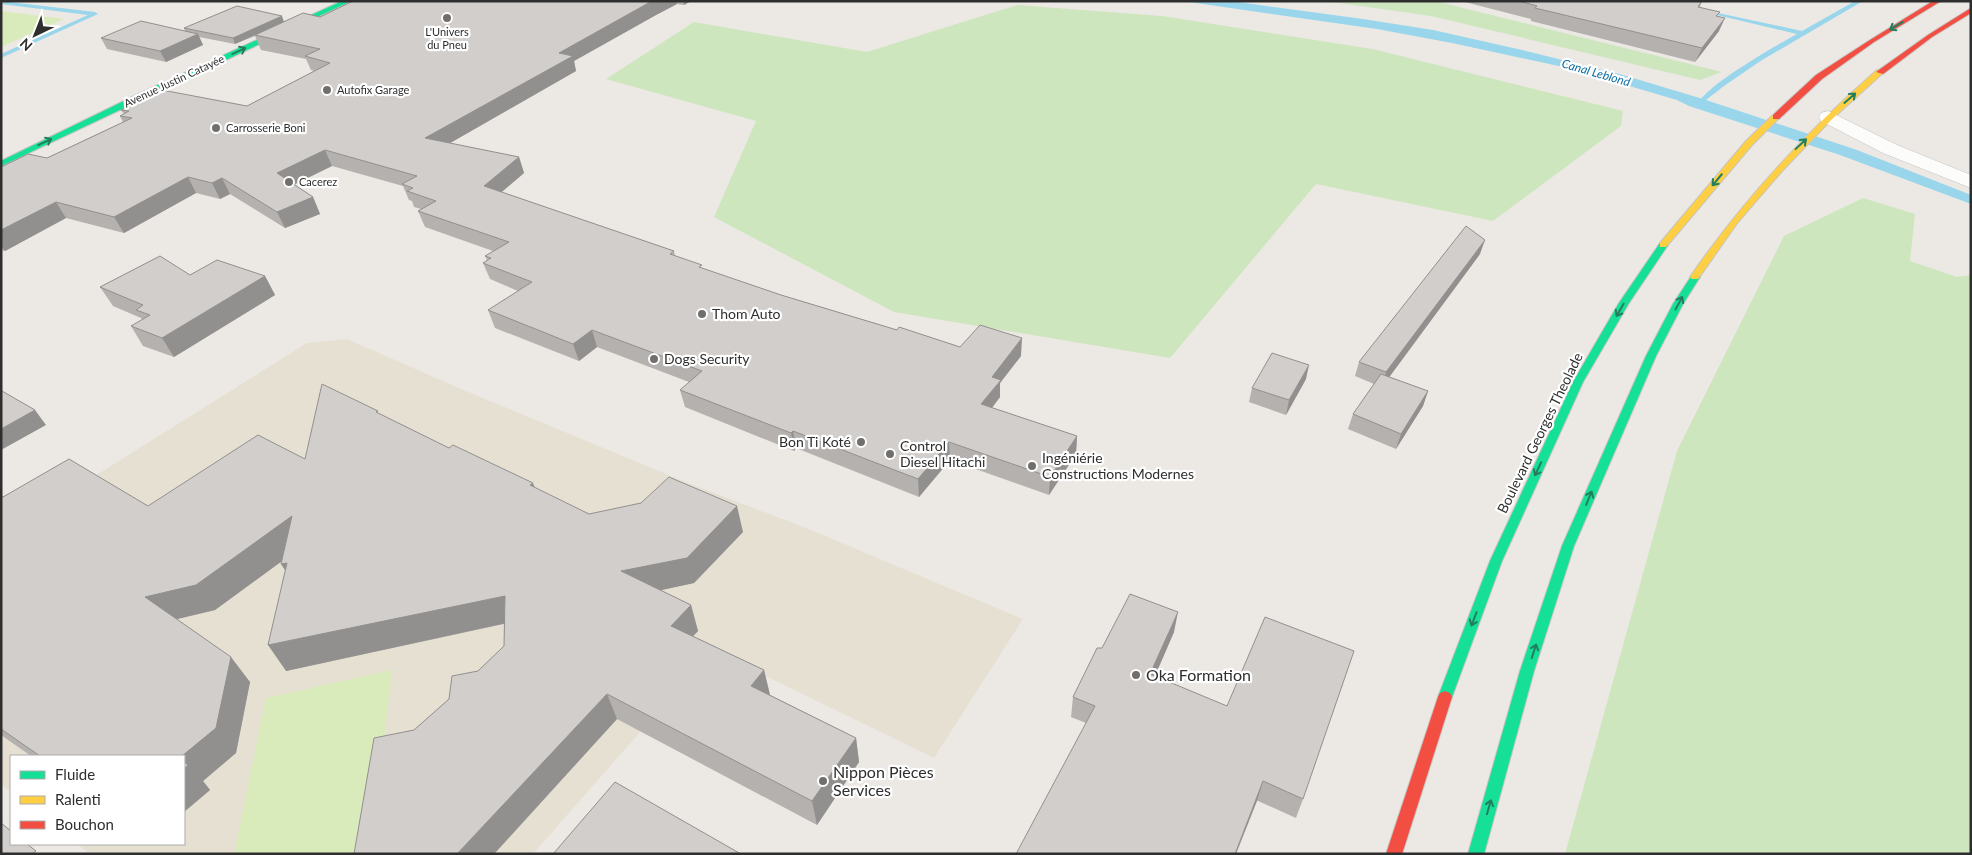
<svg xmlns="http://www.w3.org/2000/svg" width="1972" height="855" font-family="Lato,sans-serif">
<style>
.education{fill:#e6e0d3}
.green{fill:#cee6be}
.pitch{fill:#d9eabb}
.water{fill:#99d6ec}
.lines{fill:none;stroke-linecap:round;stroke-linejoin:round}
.stream{fill:#99d6ec;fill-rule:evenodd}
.street-casing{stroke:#c5c4c5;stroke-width:1}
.fast-casing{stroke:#c6c5c4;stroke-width:2}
.slow-casing{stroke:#c6c5c4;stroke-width:2}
.jam-casing{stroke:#c6c5c4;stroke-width:2}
.street{fill:#fcfcfb;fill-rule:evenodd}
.fast{fill:#16e098;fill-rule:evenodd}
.slow{fill:#ffcf43;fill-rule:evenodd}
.jam{fill:#f24e42;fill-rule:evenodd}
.wall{fill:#b4b1af}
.shaded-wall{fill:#92908e}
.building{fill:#d1cecb;stroke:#92908e}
.oneway{stroke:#237e5e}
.poi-dot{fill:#706f6e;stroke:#fff;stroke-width:2}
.labels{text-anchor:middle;stroke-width:4.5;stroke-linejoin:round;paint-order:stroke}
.far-poi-label{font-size:11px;fill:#2e2e2e;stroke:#fff;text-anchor:start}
.far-street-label{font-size:11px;fill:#2e2e2e;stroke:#fff}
.far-water-label{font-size:12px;font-style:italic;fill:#0d6fa3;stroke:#fff}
.poi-label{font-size:14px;fill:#2e2e2e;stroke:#fff;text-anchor:start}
.street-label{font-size:14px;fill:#2e2e2e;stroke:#fff}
.near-poi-label{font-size:16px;fill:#2e2e2e;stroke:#fff;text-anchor:start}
</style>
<rect width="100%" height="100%" fill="#ece8e4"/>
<!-- education -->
<polygon class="education" points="347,339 468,392 688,483 806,528 1023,619 934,758 712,650 533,854 90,854 77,844 184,844 184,756 11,756 11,792 1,784 1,616 90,479 307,343"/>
<!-- green -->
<g class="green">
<polygon points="1325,1 1435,1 1722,72 1700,80 1431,16"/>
<polygon points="1017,5 1162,16 1373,49 1623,111 1621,126 1493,221 1316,184 1170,358 894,312 714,217 756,121 606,79 694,22 867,52"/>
<polygon points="1863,198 1915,214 1910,261 1957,277 1971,275 1971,854 1565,854 1677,451 1784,236"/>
</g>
<!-- pitch -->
<g class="pitch">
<polygon points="1,11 64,19 1,47"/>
<polygon points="392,670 371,854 234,854 266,698"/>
</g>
<!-- water -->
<polygon class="water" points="1182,1 1230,1 1363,19 1433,30 1522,50 1623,75 1703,99 1857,150 1971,195 1971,204 1840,155 1689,106 1677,100 1568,68 1452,43 1377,29"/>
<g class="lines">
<!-- stream -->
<g class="stream">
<polygon points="1,1 95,12 98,14 1,58 1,54 88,15 1,4"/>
<path d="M1855,1H1863L1762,60L1724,86L1706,100L1703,105L1698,104C1705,86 1777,45 1797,34L1704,12V10L1802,31Z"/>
</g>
<defs>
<polygon id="street" points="1828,111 1897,145 1971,175 1971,188 1883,153 1821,121 1819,117 1821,113"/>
<g id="fast">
<polygon points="342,1 351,1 1,166 1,161 132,97"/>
<polygon points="1663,242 1668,245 1629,303 1583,382 1502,561 1452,697 1450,701 1445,703 1440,701 1438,697 1490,561 1573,382 1619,303 1660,243"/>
<polygon points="1695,274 1700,277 1683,304 1656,356 1574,546 1534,671 1484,854 1468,854 1520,671 1562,546 1646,356 1673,304 1692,275"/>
</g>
<g id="slow">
<path d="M1877,70L1884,72L1831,120L1783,170L1738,222L1698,279H1692L1690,277C1744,199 1806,132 1877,70Z"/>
<polygon points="1773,115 1780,117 1752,145 1666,247 1660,247 1660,243 1746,141"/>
</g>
<g id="jam">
<polygon points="1933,1 1941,1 1874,42 1822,79 1779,119 1773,119 1773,115 1816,75 1870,40"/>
<polygon points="1971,8 1971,13 1932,37 1883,74 1876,72 1928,35"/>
<polygon points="1445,691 1450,693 1452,697 1402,854 1386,854 1438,697 1440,693"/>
</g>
</defs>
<!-- street casing -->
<use href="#street" class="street-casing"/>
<!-- fast casing -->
<use href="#fast" class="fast-casing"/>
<!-- slow casing -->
<use href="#slow" class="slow-casing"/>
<!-- jam casing -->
<use href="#jam" class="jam-casing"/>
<!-- street -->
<use href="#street" class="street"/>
<!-- fast -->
<use href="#fast" class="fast"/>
<!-- slow -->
<use href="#slow" class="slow"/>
<!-- jam -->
<use href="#jam" class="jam"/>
</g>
<!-- wall -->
<g class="wall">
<polygon points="353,1 691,1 684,5 677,4 656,15 574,61 576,71 450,143 519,157 524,173 501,192 674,251 675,256 703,269 781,295 897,330 960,347 1021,356 1000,383 1000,397 992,408 1077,436 1076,454 1049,495 950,460 919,497 796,448 794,451 685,407 680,390 689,382 597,347 579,361 495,328 488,310 518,291 490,279 483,263 487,260 485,256 493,251 425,227 418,211 421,209 414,207 412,201 409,200 403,186 332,166 294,185 313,197 320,214 285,228 230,194 220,199 196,193 124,233 66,218 5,251 1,250 1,167 47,158 123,122 120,116 124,114 121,110 247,106 314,71 311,70 306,59 261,50 255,36 235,44 199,37 203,45 166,62 107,49 101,38 185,31 184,28 284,22 320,17"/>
<polygon points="1461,1 1702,1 1700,7 1718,16 1719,31 1695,62 1531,21 1531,19"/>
<polygon points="1480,254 1389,377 1428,391 1423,406 1396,449 1348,429 1353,414 1374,384 1355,376 1359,362"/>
<polygon points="190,275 265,276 275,295 174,357 143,346 131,326 142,320 141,318 113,306 100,287"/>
<polygon points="1306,379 1286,415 1249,402 1252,388"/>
<polygon points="380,415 449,448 589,514 743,532 694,583 660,590 691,605 698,631 693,636 764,670 770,695 856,738 859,762 817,825 617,719 494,854 354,854 414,730 449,699 504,646 504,624 286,671 285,570 281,564 282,561 215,610 177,619 250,682 236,753 203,781 210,790 184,812 184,756 31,756 1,735 1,496 3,497 148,506 305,459"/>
<polygon points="1174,632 1155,676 1303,799 1296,818 1086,723 1071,717 1073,697 1102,648"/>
</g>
<!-- shaded-wall -->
<g class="shaded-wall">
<polygon points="652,1 676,1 677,4 656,15 574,61 576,71 431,154 425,138 559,53"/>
<polygon points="684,1 691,1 684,5"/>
<polygon points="282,16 284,22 235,44 233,38"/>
<polygon points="1725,18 1719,31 1695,62 1702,48"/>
<polygon points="198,34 203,45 166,62 160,51"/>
<polygon points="325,150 332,166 284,189 277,173"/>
<polygon points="519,157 524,173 489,203 484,186"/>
<polygon points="188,177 196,193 124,233 114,217"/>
<polygon points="222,178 230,194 220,199 212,183"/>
<polygon points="313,197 320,214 285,228 277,212"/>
<polygon points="56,202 66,218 5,251 1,245 1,230"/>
<polygon points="1485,240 1480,254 1382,387 1386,372"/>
<polygon points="265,276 275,295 174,357 162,338"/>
<polygon points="592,330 597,347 579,361 573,344"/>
<polygon points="1022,338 1021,356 1000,383 1000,397 981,422 981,404 992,377"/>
<polygon points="1309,365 1306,379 1286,415 1289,400"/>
<polygon points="1428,391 1423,406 1396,449 1401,434"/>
<polygon points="35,410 46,425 1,450 1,429"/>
<polygon points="793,431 796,448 794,451 791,433"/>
<polygon points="1077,436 1076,454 1049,495 1050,477"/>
<polygon points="949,442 950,460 919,497 918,479"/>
<polygon points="533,483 543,508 530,485"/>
<polygon points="737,506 743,532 694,583 630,597 621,571"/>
<polygon points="292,516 308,542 215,610 165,622 145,597"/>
<polygon points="287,563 298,589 281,564"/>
<polygon points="505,596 516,621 286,671 268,645"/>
<polygon points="691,605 698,631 679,651 671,626"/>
<polygon points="1178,612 1174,632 1147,694 1150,674"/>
<polygon points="231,657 250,682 236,753 203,781 210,790 184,812 184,756 182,756"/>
<polygon points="764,670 770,695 751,686"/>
<polygon points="607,694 617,719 494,854 457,854"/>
<polygon points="856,738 859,762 817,825 812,801"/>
<polygon points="1263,781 1257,801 1236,854 1235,854"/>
</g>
<!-- building -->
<g class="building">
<polygon points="353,1 652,1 559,53 573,56 425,138 519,157 484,186 674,251 670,254 702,265 699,267 781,295 897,330 899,327 960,347 980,325 1022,338 992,377 1001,380 981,404 1077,436 1050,477 949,442 918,479 793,431 791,433 680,390 702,371 592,330 573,344 488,310 532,282 483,263 491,258 485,256 509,242 418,211 436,201 407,191 413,188 402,184 417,176 325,150 277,173 313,197 277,212 222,178 212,183 188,177 114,217 56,202 1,230 1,167 28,154 47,158 132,118 120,116 129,111 121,110 162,90 247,106 330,63 305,56 320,49 255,35 303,13 320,17"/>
<polygon points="1519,1 1702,1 1698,7 1720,12 1716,16 1725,18 1702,48 1535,8 1537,6"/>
<polygon points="237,6 282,16 233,38 184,28"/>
<polygon points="141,21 198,34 160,51 101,38"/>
<polygon points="1466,226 1485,240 1386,372 1359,362"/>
<polygon points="160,256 190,275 217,260 265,276 162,338 131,326 150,315 136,310 143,305 100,287"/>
<polygon points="1272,353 1309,365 1289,400 1252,388"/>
<polygon points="1381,374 1428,391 1401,434 1353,414"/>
<polygon points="322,384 378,411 376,412 449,448 453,445 533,483 530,485 589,514 641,503 669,477 737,506 687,558 621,571 691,605 671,626 764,670 751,686 856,738 812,801 607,694 457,854 354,854 374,738 414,730 449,699 452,676 478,671 504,646 505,596 268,645 287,563 281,564 292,516 196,585 145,597 231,657 216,728 182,756 40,756 1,729 1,496 3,497 69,459 148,506 258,435 305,459"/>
<polygon points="1,391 2,391 35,410 1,429"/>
<polygon points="1130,594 1178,612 1150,674 1227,706 1265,617 1354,651 1303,799 1263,781 1235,854 1016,854 1095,706 1073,697 1097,648 1102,648"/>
<polygon points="184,762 188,765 184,769"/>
<polygon points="615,782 741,854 553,854"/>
<polygon points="1,823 11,831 11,844 27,844 36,851 32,854 1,854"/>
</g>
<!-- one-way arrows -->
<defs><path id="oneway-shaft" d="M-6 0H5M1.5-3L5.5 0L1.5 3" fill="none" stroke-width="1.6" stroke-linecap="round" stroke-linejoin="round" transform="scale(1.25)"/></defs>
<g class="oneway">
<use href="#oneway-shaft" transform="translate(1896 26) rotate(149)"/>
<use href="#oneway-shaft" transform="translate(239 51) rotate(-25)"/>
<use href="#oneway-shaft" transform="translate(1850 98) rotate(-41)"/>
<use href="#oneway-shaft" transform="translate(45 142) rotate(-25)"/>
<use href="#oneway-shaft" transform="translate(1801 144) rotate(-43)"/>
<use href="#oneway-shaft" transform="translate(1717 180) rotate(130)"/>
<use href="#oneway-shaft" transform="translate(1679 303) rotate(-62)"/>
<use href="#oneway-shaft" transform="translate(1620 310) rotate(120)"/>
<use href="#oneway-shaft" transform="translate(1538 469) rotate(115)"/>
<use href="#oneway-shaft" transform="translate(1589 498) rotate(-68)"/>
<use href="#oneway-shaft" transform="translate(1474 619) rotate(111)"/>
<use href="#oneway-shaft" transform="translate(1534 651) rotate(-72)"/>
<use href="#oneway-shaft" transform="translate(1489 807) rotate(-74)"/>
</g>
<!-- markers -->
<g class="poi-dot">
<circle cx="447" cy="18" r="5"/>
<circle cx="327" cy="90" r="5"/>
<circle cx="216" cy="128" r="5"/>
<circle cx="289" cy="182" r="5"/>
<circle cx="702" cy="314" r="5"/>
<circle cx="654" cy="359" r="5"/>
<circle cx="861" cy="442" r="5"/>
<circle cx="890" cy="454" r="5"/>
<circle cx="1032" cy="466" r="5"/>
<circle cx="1136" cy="675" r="5"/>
<circle cx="823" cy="781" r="5"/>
</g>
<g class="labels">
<!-- far-poi labels -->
<g class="far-poi-label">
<text x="447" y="36" text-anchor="middle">L'Univers<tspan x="447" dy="13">du Pneu</tspan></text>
<text x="337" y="94">Autofix Garage</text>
<text x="226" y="132">Carrosserie Boni</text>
<text x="299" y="186">Cacerez</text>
</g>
<!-- far-street labels -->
<g class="far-street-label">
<text transform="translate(174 81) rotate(-25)" y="4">Avenue Justin Catayée</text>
</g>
<!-- far-water labels -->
<g class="far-water-label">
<text transform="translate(1596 73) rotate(16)" y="4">Canal Leblond</text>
</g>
<!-- poi labels -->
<g class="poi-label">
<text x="712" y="319">Thom Auto</text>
<text x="664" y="364">Dogs Security</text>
<text x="851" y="447" text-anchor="end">Bon Ti Koté</text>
<text x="900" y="451">Control<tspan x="900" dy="16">Diesel Hitachi</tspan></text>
<text x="1042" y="463">Ingéniérie<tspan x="1042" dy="16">Constructions Modernes</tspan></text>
</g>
<!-- street labels -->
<g class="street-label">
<text transform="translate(1540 433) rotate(-64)" y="5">Boulevard Georges Theolade</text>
</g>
<!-- near-poi labels -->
<g class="near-poi-label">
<text x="1146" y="681">Oka Formation</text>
<text x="833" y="778">Nippon Pièces<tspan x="833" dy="18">Services</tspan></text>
</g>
</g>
<!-- border -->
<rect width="1972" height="855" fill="none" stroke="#2e2e2e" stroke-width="5"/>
<!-- legend -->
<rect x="10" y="755" width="175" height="90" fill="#ffffff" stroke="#ababab"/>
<rect x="20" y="771" width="25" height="8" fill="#16e098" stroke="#ababab"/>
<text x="55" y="780" font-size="15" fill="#2e2e2e">Fluide</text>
<rect x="20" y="796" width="25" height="8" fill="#ffcf43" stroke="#ababab"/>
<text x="55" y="805" font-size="15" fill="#2e2e2e">Ralenti</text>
<rect x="20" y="821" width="25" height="8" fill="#f24e42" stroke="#ababab"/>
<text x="55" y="830" font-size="15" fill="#2e2e2e">Bouchon</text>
<!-- north arrow -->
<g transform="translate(35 35) rotate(223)" stroke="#ffffff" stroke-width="4" paint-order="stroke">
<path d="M0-4L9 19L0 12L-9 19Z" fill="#2e2e2e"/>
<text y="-8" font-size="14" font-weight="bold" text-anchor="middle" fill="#2e2e2e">N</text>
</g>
</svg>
